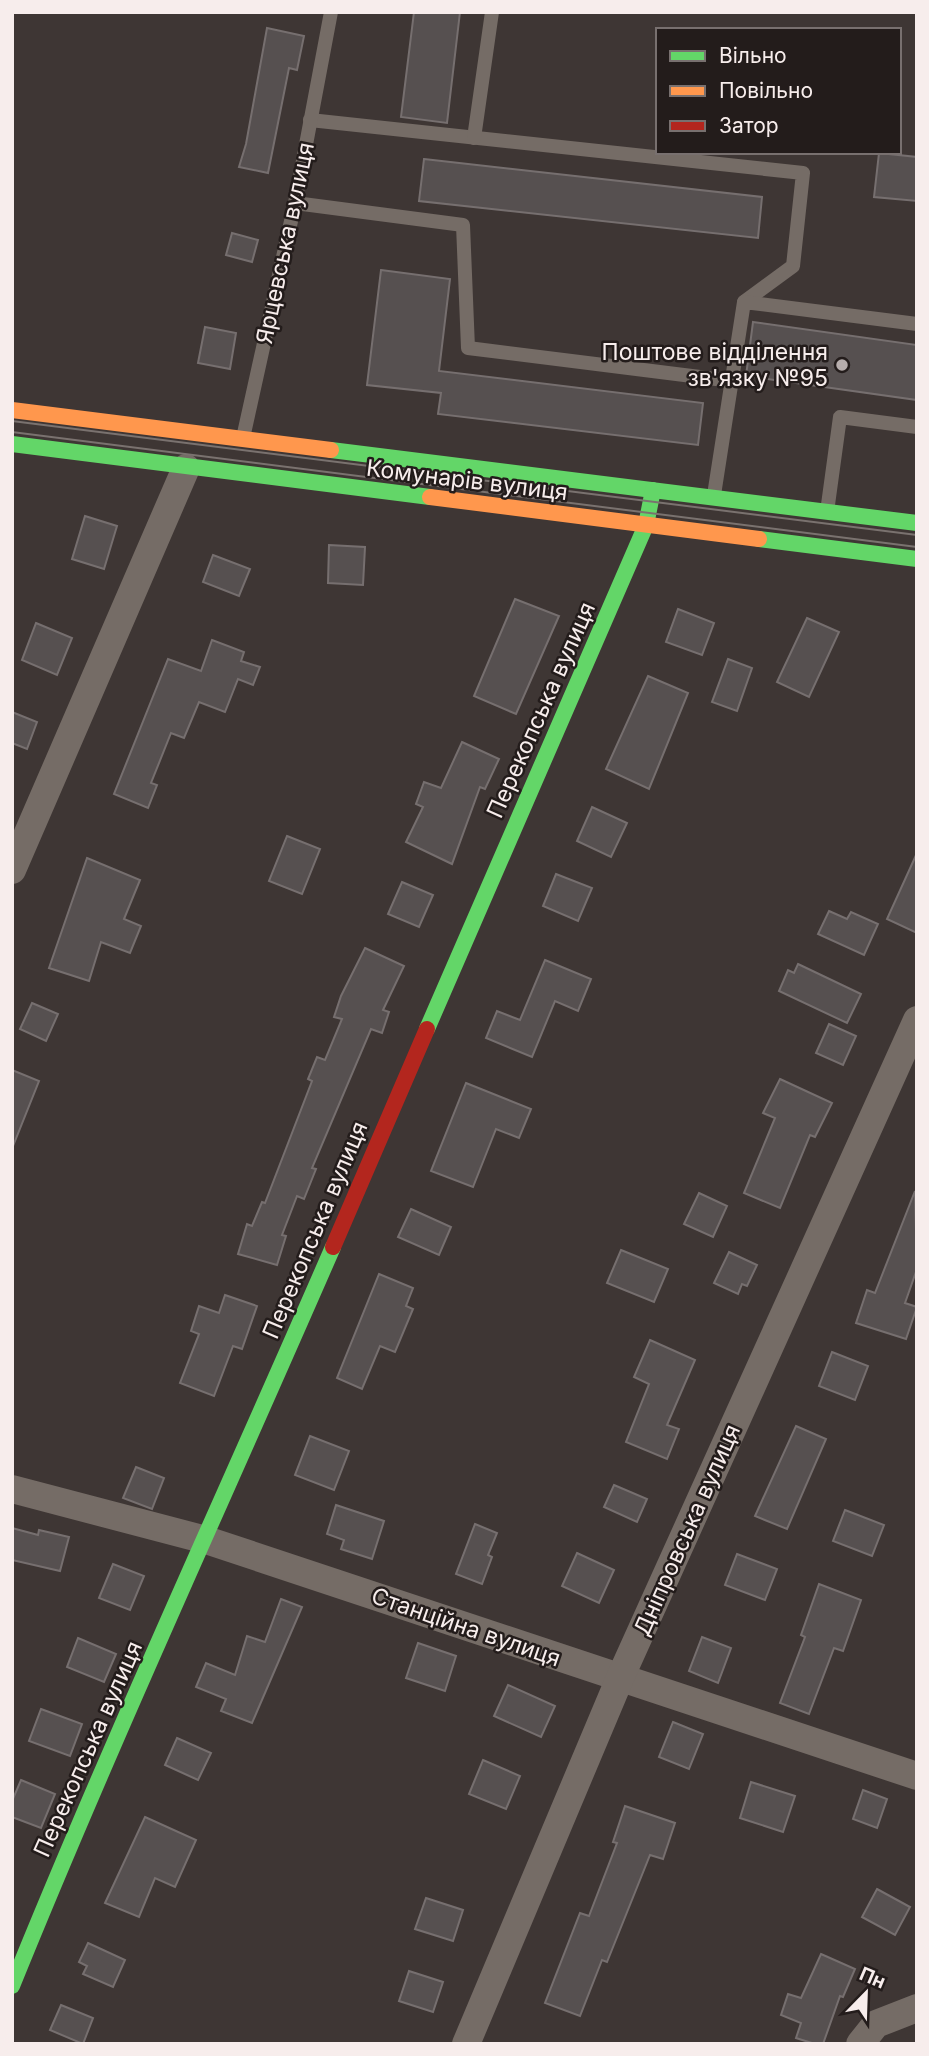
<svg xmlns="http://www.w3.org/2000/svg" width="929" height="2056" font-family="Inter,sans-serif">
<style>
.building{fill:#565050;stroke:#766f6f;stroke-width:2}
.lines{fill:none;stroke-linecap:round;stroke-linejoin:round}
.lane{stroke:#756c66;stroke-width:14}
.street{stroke:#756c66;stroke-width:28}
.fast{stroke:#63d668;stroke-width:16}
.slow{stroke:#ff974d;stroke-width:16}
.jam{stroke:#b3261e;stroke-width:16}
.tram{stroke:#7a726f;stroke-width:2}
.poi-dot{fill:#b6adac;stroke:#231c1b;stroke-width:2.5}
.labels{text-anchor:middle;stroke-width:5;stroke-linejoin:round;paint-order:stroke}
.street-label{font-size:23px;fill:#f7edec;stroke:#231c1b}
.poi-label{font-size:23px;fill:#f7edec;stroke:#231c1b;text-anchor:end}
</style>
<rect width="100%" height="100%" fill="#3e3634"/>
<!-- building -->
<g class="building">
<polygon points="414,12 460,12 447,123 401,117"/>
<polygon points="267,28 304,36 297,70 289,68 268,173 239,167 246,144"/>
<polygon points="879,153 917,157 917,201 874,197"/>
<polygon points="424,159 762,197 758,238 419,201"/>
<polygon points="232,233 258,240 252,262 226,255"/>
<polygon points="381,270 450,279 439,371 703,403 698,445 438,414 441,393 367,385"/>
<polygon points="753,322 917,345 917,400 746,376"/>
<polygon points="205,327 236,333 230,369 198,363"/>
<polygon points="85,516 117,526 104,569 72,559"/>
<polygon points="329,545 365,547 363,585 328,583"/>
<polygon points="213,555 250,569 239,596 203,582"/>
<polygon points="515,599 559,616 516,714 474,696"/>
<polygon points="678,609 714,623 702,655 666,642"/>
<polygon points="807,618 839,632 809,697 777,682"/>
<polygon points="36,623 72,638 57,675 22,660"/>
<polygon points="212,640 244,652 241,661 260,667 253,685 238,679 225,712 199,702 184,738 171,733 151,783 157,785 148,808 114,794 168,659 201,671"/>
<polygon points="728,659 752,668 737,711 712,702"/>
<polygon points="648,676 688,693 649,789 606,769"/>
<polygon points="12,712 37,722 27,749 12,743"/>
<polygon points="462,742 499,759 485,789 480,787 452,864 406,842 423,807 416,804 424,782 441,788"/>
<polygon points="592,807 627,823 611,857 577,841"/>
<polygon points="287,836 320,849 302,894 269,881"/>
<polygon points="917,853 917,933 887,919"/>
<polygon points="87,858 140,880 124,919 141,926 130,953 101,942 89,981 49,968"/>
<polygon points="556,874 592,888 578,921 543,906"/>
<polygon points="402,882 433,895 419,927 388,914"/>
<polygon points="829,911 847,919 851,912 878,924 864,955 818,934"/>
<polygon points="365,948 404,966 383,1010 389,1012 382,1033 371,1029 312,1168 316,1169 304,1199 297,1196 282,1235 286,1236 277,1265 238,1254 247,1224 252,1226 262,1202 265,1203 312,1081 308,1079 317,1057 325,1060 342,1019 334,1017 341,996"/>
<polygon points="545,960 591,979 578,1011 555,1001 532,1057 486,1038 497,1011 520,1020"/>
<polygon points="798,964 861,994 847,1023 779,991 788,970 794,973"/>
<polygon points="32,1003 58,1014 46,1041 20,1029"/>
<polygon points="829,1024 856,1036 843,1065 816,1053"/>
<polygon points="12,1070 39,1081 13,1146 12,1146"/>
<polygon points="780,1079 832,1103 815,1137 810,1135 780,1208 744,1193 775,1118 763,1113"/>
<polygon points="466,1083 531,1109 519,1138 496,1129 473,1187 431,1171"/>
<polygon points="915,1191 917,1269 905,1303 917,1307 906,1339 856,1323 867,1290 875,1293"/>
<polygon points="699,1193 727,1206 713,1237 684,1224"/>
<polygon points="411,1209 451,1227 439,1255 398,1237"/>
<polygon points="621,1250 668,1269 654,1302 607,1283"/>
<polygon points="729,1252 757,1265 747,1286 742,1284 738,1294 714,1283"/>
<polygon points="379,1274 413,1288 406,1306 413,1309 395,1352 380,1346 362,1389 337,1378"/>
<polygon points="225,1295 257,1306 242,1349 233,1346 214,1396 180,1383 199,1334 191,1331 199,1306 219,1313"/>
<polygon points="650,1340 695,1360 667,1425 679,1429 667,1459 626,1442 649,1384 634,1377"/>
<polygon points="832,1352 868,1366 855,1400 819,1386"/>
<polygon points="796,1426 826,1439 787,1529 755,1516"/>
<polygon points="310,1436 349,1451 334,1490 295,1475"/>
<polygon points="136,1467 164,1478 152,1509 123,1498"/>
<polygon points="614,1485 647,1499 637,1522 604,1507"/>
<polygon points="336,1505 384,1521 372,1559 341,1549 344,1540 327,1534"/>
<polygon points="845,1510 884,1525 872,1556 833,1541"/>
<polygon points="475,1524 497,1533 488,1555 492,1557 482,1584 456,1574"/>
<polygon points="12,1528 38,1535 39,1530 69,1537 60,1571 12,1560"/>
<polygon points="577,1553 614,1570 599,1603 562,1586"/>
<polygon points="737,1554 777,1569 765,1600 725,1585"/>
<polygon points="113,1564 144,1576 130,1610 99,1598"/>
<polygon points="819,1584 861,1600 843,1651 834,1648 809,1714 780,1703 805,1637 801,1635"/>
<polygon points="281,1599 302,1607 252,1723 221,1711 226,1699 196,1687 206,1663 235,1675 247,1636 265,1642"/>
<polygon points="702,1637 731,1648 718,1683 689,1671"/>
<polygon points="78,1638 116,1654 104,1682 67,1667"/>
<polygon points="418,1643 456,1656 445,1691 406,1678"/>
<polygon points="508,1685 555,1706 541,1737 494,1716"/>
<polygon points="41,1709 82,1724 70,1756 29,1741"/>
<polygon points="673,1722 703,1734 689,1769 659,1757"/>
<polygon points="177,1738 211,1753 198,1780 165,1765"/>
<polygon points="483,1760 520,1776 506,1809 469,1794"/>
<polygon points="21,1780 55,1794 41,1828 12,1817 12,1801"/>
<polygon points="751,1782 795,1796 783,1832 740,1818"/>
<polygon points="863,1790 887,1799 877,1828 853,1819"/>
<polygon points="625,1806 675,1823 663,1859 650,1855 607,1962 602,1960 580,2016 545,2003 580,1913 589,1916 617,1843 613,1842"/>
<polygon points="145,1817 196,1840 175,1887 155,1878 139,1917 105,1903"/>
<polygon points="877,1889 910,1907 895,1935 862,1917"/>
<polygon points="426,1898 463,1910 453,1941 415,1929"/>
<polygon points="88,1943 125,1960 113,1987 83,1974 87,1966 79,1962"/>
<polygon points="821,1954 855,1969 843,1997 840,1996 823,2044 815,2044 796,2038 801,2023 781,2015 788,1994 801,1998"/>
<polygon points="409,1971 443,1982 433,2012 399,2001"/>
<polygon points="61,2005 93,2018 83,2044 50,2030"/>
</g>
<g class="lines">
<!-- lane -->
<g class="lane">
<polyline points="310,120 803,173 793,266 744,302"/>
<polyline points="474,138 492,12"/>
<polyline points="295,203 463,225 468,348 732,381"/>
<polyline points="243,438 295,203 331,12"/>
<polyline points="714,495 744,302 917,324"/>
<polyline points="827,512 840,417 917,427"/>
</g>
<!-- street -->
<g class="street">
<polyline points="12,870 186,468"/>
<polyline points="12,1489 206,1540 917,1776"/>
<polyline points="466,2044 620,1678 917,1020"/>
<polyline points="860,2044 876,2024 917,2008"/>
</g>
<!-- fast -->
<g class="fast">
<polyline points="12,444 430,497"/>
<polyline points="331,450 917,523"/>
<polyline points="759,539 917,559"/>
<polyline points="427,1029 646,525 653,490"/>
<path d="M12,1986C113,1737 226,1493 333,1247"/>
</g>
<!-- slow -->
<g class="slow">
<polyline points="12,410 331,450"/>
<polyline points="430,497 759,539"/>
</g>
<!-- jam -->
<polyline class="jam" points="333,1247 427,1029"/>
<!-- tram -->
<g class="tram">
<polyline points="12,421 917,535"/>
<polyline points="12,432 917,547"/>
</g>
</g>
<!-- markers -->
<circle class="poi-dot" cx="842" cy="365" r="7"/>
<g class="labels">
<!-- street labels -->
<g class="street-label">
<text transform="translate(285 243) rotate(-78)" y="8">Ярцевська вулиця</text>
<text transform="translate(467 480) rotate(7)" y="8">Комунарів вулиця</text>
<text transform="translate(541 710) rotate(-66)" y="8">Перекопська вулиця</text>
<text transform="translate(315 1230) rotate(-67)" y="8">Перекопська вулиця</text>
<text transform="translate(687 1530) rotate(-66)" y="8">Дніпровська вулиця</text>
<text transform="translate(466 1627) rotate(19)" y="8">Станційна вулиця</text>
<text transform="translate(88 1749) rotate(-66)" y="8">Перекопська вулиця</text>
</g>
<!-- poi labels -->
<g class="poi-label">
<text x="828" y="360">Поштове відділення<tspan x="828" dy="26">зв'язку №95</tspan></text>
</g>
</g>
<!-- border -->
<rect width="929" height="2056" fill="none" stroke="#f7edec" stroke-width="28"/>
<!-- legend -->
<rect x="656" y="28" width="245" height="126" fill="#231c1b" stroke="#78706f" stroke-width="2"/>
<rect x="670" y="51" width="35" height="10" fill="#63d668" stroke="#78706f" stroke-width="2"/>
<text x="719" y="63" font-size="21" fill="#f7edec">Вільно</text>
<rect x="670" y="86" width="35" height="10" fill="#ff974d" stroke="#78706f" stroke-width="2"/>
<text x="719" y="98" font-size="21" fill="#f7edec">Повільно</text>
<rect x="670" y="121" width="35" height="10" fill="#b3261e" stroke="#78706f" stroke-width="2"/>
<text x="719" y="133" font-size="21" fill="#f7edec">Затор</text>
<!-- north arrow -->
<g transform="translate(866 1993) rotate(23)" stroke="#231c1b" stroke-width="5" paint-order="stroke">
<path d="M0-5L12 26L0 18L-12 26Z" fill="#f7edec"/>
<text y="-10" font-size="19" font-weight="bold" text-anchor="middle" fill="#f7edec">Пн</text>
</g>
</svg>
